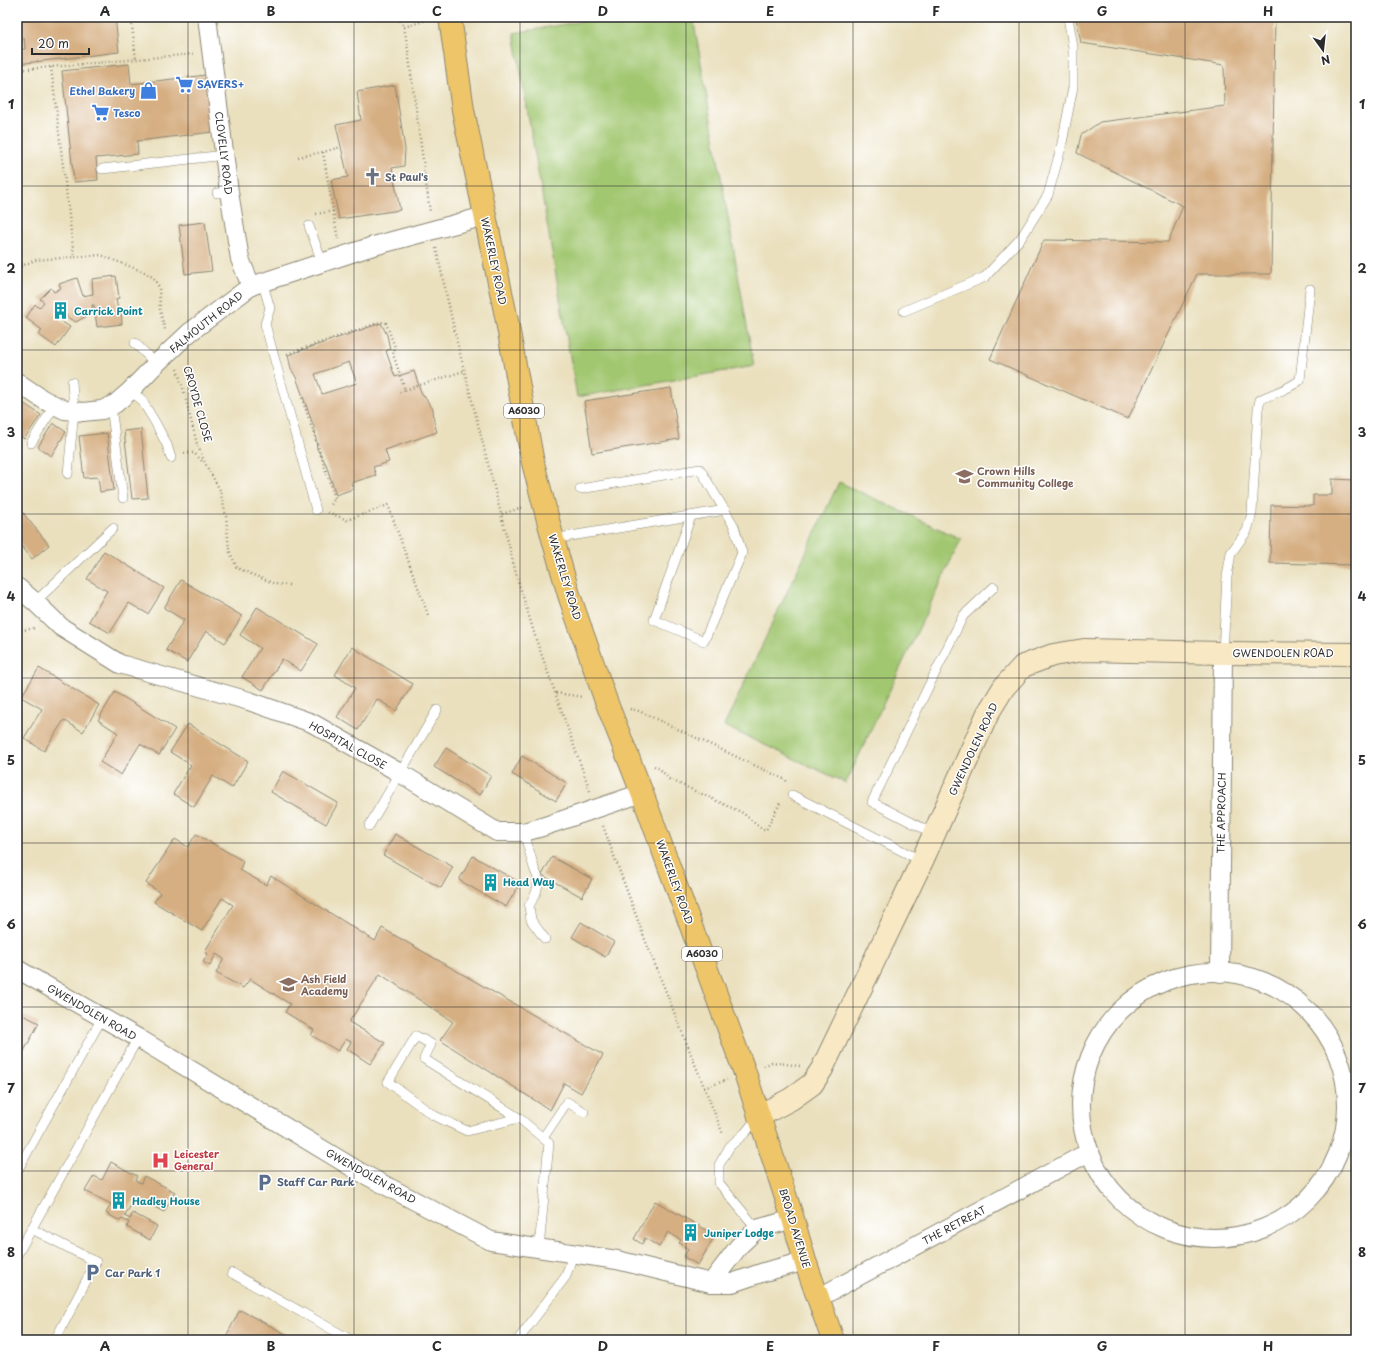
<svg xmlns="http://www.w3.org/2000/svg" width="1373" height="1357" font-family="'Playpen Sans',sans-serif">
<style>
.green{fill:#a2c771;stroke:#66794e}
.building{fill:#d5ae81;fill-rule:evenodd}
.lines{fill:none;stroke-linecap:round;stroke-linejoin:round}
.lane-casing{stroke:#8a8674;stroke-width:10}
.street-casing{stroke:#8a8674;stroke-width:20}
.secondary-casing{stroke:#8a8674;stroke-width:24}
.highway-casing{stroke:#8a8674;stroke-width:24}
.path{stroke:#8a8674;stroke-width:2.5;stroke-dasharray:1 3;stroke-linecap:butt}
.lane{stroke:#fff;stroke-width:9}
.street{stroke:#fff;stroke-width:18}
.secondary{stroke:#f8e8c3;stroke-width:22}
.highway{stroke:#eec569;stroke-width:22}
.grid{fill:none;stroke:#2b2b2b;stroke-width:1;stroke-opacity:0.55}
.labels{text-anchor:middle;stroke-width:3;stroke-linejoin:round;paint-order:stroke}
.shield{fill:#fff;stroke:#6b6b6b;stroke-width:1}
.shield-label{font-size:9px;font-weight:bold;fill:#2b2b2b}
.shop-label{font-size:10px;font-weight:bold;fill:#366cbe;stroke:#fff;text-anchor:start}
.street-label{font-size:10px;fill:#2b2b2b;stroke:#fff}
.worship-label{font-size:10px;font-weight:bold;fill:#5b616d;stroke:#fff;text-anchor:start}
.culture-label{font-size:10px;font-weight:bold;fill:#0d838f;stroke:#fff;text-anchor:start}
.education-label{font-size:10px;font-weight:bold;fill:#785e54;stroke:#fff;text-anchor:start}
.health-label{font-size:10px;font-weight:bold;fill:#be3a42;stroke:#fff;text-anchor:start}
.service-label{font-size:10px;font-weight:bold;fill:#4e5e75;stroke:#fff;text-anchor:start}
.neatline{fill:none;stroke:#2b2b2b;stroke-width:1.5}
.grid-label{font-size:13px;text-anchor:middle;font-weight:bold;fill:#2b2b2b}
</style>
<rect width="100%" height="100%" fill="#fff"/>
<filter id="ink" filterUnits="userSpaceOnUse"><feTurbulence type="fractalNoise" baseFrequency=".025" numOctaves="2"/><feDisplacementMap in="SourceGraphic" scale="8" xChannelSelector="R" yChannelSelector="G"/><feConvolveMatrix kernelMatrix="1 2 1 2 8 2 1 2 1" color-interpolation-filters="sRGB"/></filter>
<filter id="wash" filterUnits="userSpaceOnUse"><feTurbulence type="fractalNoise" baseFrequency=".012" numOctaves="4" result="noise"/><feDisplacementMap in="SourceGraphic" scale="16" xChannelSelector="R" yChannelSelector="G"/><feGaussianBlur stdDeviation="0.9" result="paint"/><feColorMatrix in="noise" values="0 0 0 0 0 0 0 0 0 0 0 0 0 0 0 0 0 1.4 0 .05"/><feComposite in="paint" operator="in"/></filter>
<g filter="url(#wash)">
<rect width="100%" height="100%" fill="#eae0be"/>
<!-- green -->
<g class="green">
<polygon points="606,17 693,17 754,366 577,397 514,33"/>
<polygon points="839,482 961,539 846,783 724,726"/>
</g>
<g id="blocks">
<!-- building -->
<g class="building">
<polygon points="17,17 115,17 119,52 17,64 17,50 25,49 24,38 17,38"/>
<polygon points="1076,17 1275,17 1271,274 1197,274 1128,419 990,359 1044,240 1168,242 1183,206 1077,153 1081,135 1100,122 1225,106 1224,65 1081,43"/>
<polygon points="129,64 131,84 206,75 213,132 137,141 138,154 96,158 98,180 74,182 62,71"/>
<polygon points="395,85 405,149 404,166 392,168 400,210 339,219 331,180 348,177 336,125 361,120 357,92"/>
<polygon points="205,222 212,271 185,274 179,225"/>
<polygon points="116,276 119,298 116,299 118,310 121,309 122,324 97,327 94,305 92,305 93,312 76,322 70,319 63,313 59,320 70,327 56,347 39,335 42,330 26,318 35,304 39,308 44,302 40,299 51,288 54,292 61,288 59,284 77,278 83,296 93,294 92,279"/>
<path d="M381,323L387,335L390,349L386,351L395,377L414,371L421,392L433,409L434,422L437,432L385,450L389,462L373,467L376,475L351,483L353,489L336,495L326,464L317,449L315,430L296,377L291,369L288,355ZM349,362L357,383L322,394L315,374Z"/>
<polygon points="671,388 679,439 592,453 584,401"/>
<polygon points="17,399 41,415 24,439 17,433"/>
<polygon points="53,423 66,432 51,456 38,447"/>
<polygon points="141,429 148,498 132,499 124,431"/>
<polygon points="107,433 114,490 100,492 98,477 84,478 79,436"/>
<polygon points="1332,479 1355,480 1354,565 1270,563 1271,505 1313,506 1313,495 1332,495"/>
<polygon points="23,513 49,545 32,559 17,540 17,518"/>
<polygon points="104,551 164,588 148,614 129,603 110,633 89,621 107,591 87,579"/>
<polygon points="181,580 242,616 225,643 206,631 187,662 166,650 184,620 164,608"/>
<polygon points="257,607 318,644 301,671 282,659 263,690 242,677 260,648 240,635"/>
<polygon points="352,647 413,684 396,711 377,699 358,730 337,717 355,688 335,675"/>
<polygon points="39,668 99,705 83,732 64,720 44,751 24,738 42,709 21,697"/>
<polygon points="115,692 175,729 159,755 140,744 121,775 100,762 118,733 98,720"/>
<polygon points="188,724 248,761 232,788 213,776 194,807 173,794 191,765 170,752"/>
<polygon points="446,748 491,776 480,795 434,767"/>
<polygon points="522,756 567,783 556,801 512,774"/>
<polygon points="283,771 338,803 326,824 271,792"/>
<polygon points="196,834 243,861 240,870 266,885 271,876 375,941 382,928 603,1055 581,1093 564,1083 550,1110 440,1040 453,1022 380,974 349,1022 385,1043 370,1064 347,1049 351,1042 346,1039 338,1051 311,1035 314,1030 285,1012 290,1004 250,979 243,988 216,973 224,959 216,954 210,966 203,962 208,954 205,951 233,905 222,898 202,931 154,902 160,893 146,883 175,839 188,847"/>
<polygon points="395,834 453,867 441,888 383,855"/>
<polygon points="473,856 520,883 506,907 459,880"/>
<polygon points="552,857 592,879 582,897 542,875"/>
<polygon points="581,922 614,942 605,957 572,937"/>
<polygon points="17,1012 39,1023 17,1064"/>
<polygon points="111,1162 137,1176 135,1180 141,1183 144,1176 175,1192 164,1212 135,1197 125,1216 130,1219 133,1213 157,1226 150,1240 127,1227 129,1222 122,1219 120,1221 106,1213 111,1204 85,1191 94,1176 102,1180"/>
<polygon points="655,1201 715,1235 698,1265 684,1257 688,1249 679,1243 681,1240 668,1232 659,1247 645,1238 642,1244 634,1239"/>
<polygon points="240,1310 297,1340 224,1340"/>
</g>
</g>
</g>
<g filter="url(#ink)">
<use href="#blocks" fill-opacity="0" stroke="#8a8674" stroke-width="1"/>
<g class="lines">
<defs>
<g id="lane">
<polyline points="102,169 225,155"/>
<polyline points="217,193 229,192"/>
<polyline points="309,226 322,262"/>
<polyline points="262,281 270,308 265,324 316,510"/>
<polyline points="904,311 985,277 1021,238 1048,195 1061,148 1073,87 1073,47 1068,17"/>
<polyline points="135,343 156,364"/>
<polyline points="130,391 141,399 155,422 167,445 171,458"/>
<polyline points="111,406 123,498"/>
<polyline points="31,443 55,405"/>
<polyline points="68,474 74,411 72,382"/>
<polyline points="580,489 700,469 734,526 742,553 704,641 654,620 691,516"/>
<polyline points="553,539 725,510"/>
<polyline points="35,602 113,528"/>
<path d="M1223,653L1227,577L1231,553L1247,531L1252,513L1258,409L1260,400C1275,392 1286,391 1300,380L1310,289"/>
<polyline points="792,795 922,861"/>
<polyline points="369,826 437,710"/>
<polyline points="524,832 534,868 539,880 536,893 529,906 531,920 545,939"/>
<polyline points="934,834 872,802 963,616 994,587"/>
<polyline points="519,1118 467,1131 433,1115 388,1082 416,1036 431,1044 424,1059 519,1118 549,1143 539,1248"/>
<polyline points="543,1138 567,1102 584,1112"/>
<polyline points="17,1171 102,1018"/>
<polyline points="32,1229 96,1262 55,1340"/>
<polyline points="757,1229 719,1183 719,1165 730,1146 745,1133 758,1117"/>
<polyline points="17,1255 138,1038"/>
<polyline points="232,1273 351,1340"/>
<polyline points="518,1340 566,1276 573,1254"/>
</g>
<g id="street">
<polyline points="207,17 229,192 240,259 251,286"/>
<polyline points="17,382 44,400 65,410 83,412 102,410 115,404 130,391 156,364 189,333 251,286 370,247 485,216"/>
<polyline points="17,587 35,602 61,627 120,664 249,701 312,723 400,773 497,832 524,832 542,827 642,793"/>
<polyline points="17,969 138,1038 360,1172 491,1241 617,1260 711,1283 732,1283 764,1272 805,1261"/>
<circle cx="1214" cy="1105" r="133"/>
<polyline points="1220,973 1223,653"/>
<polyline points="711,1283 739,1246 757,1229 793,1219"/>
<polyline points="818,1298 1089,1152"/>
</g>
<polyline id="secondary" points="759,1116 791,1099 812,1084 822,1069 922,861 988,713 1004,687 1023,666 1053,655 1084,650 1223,653 1356,654"/>
<polyline id="highway" points="450,17 463,110 506,316 533,463 553,539 569,595 606,701 642,793 745,1073 793,1219 805,1261 833,1340"/>
</defs>
<!-- lane casing -->
<use href="#lane" class="lane-casing"/>
<!-- street casing -->
<use href="#street" class="street-casing"/>
<!-- secondary casing -->
<use href="#secondary" class="secondary-casing"/>
<!-- highway casing -->
<use href="#highway" class="highway-casing"/>
<!-- path -->
<g class="path">
<polyline points="131,17 136,59"/>
<polyline points="398,17 404,27 407,43 430,212"/>
<polyline points="404,27 430,19"/>
<polyline points="51,67 74,256"/>
<polyline points="17,70 193,54"/>
<polyline points="298,157 323,152"/>
<polyline points="333,211 338,239"/>
<polyline points="316,214 333,211 323,152 341,147"/>
<polyline points="436,248 457,342 517,577 536,639 590,791"/>
<polyline points="17,268 35,260 101,255 144,272 154,278 159,287 160,310 165,330"/>
<polyline points="287,354 381,322 386,323 395,347 393,354 405,390 398,393"/>
<polyline points="177,369 183,388 197,444 205,463 220,490 226,516 229,550 237,568 275,584 290,585"/>
<polyline points="405,390 464,371"/>
<polyline points="302,398 335,498 330,507"/>
<polyline points="184,453 194,453 203,462"/>
<polyline points="328,512 347,520 388,505 428,615"/>
<polyline points="502,514 524,507"/>
<polyline points="17,631 36,628"/>
<polyline points="556,693 583,697"/>
<polyline points="630,709 639,711 786,780 787,783"/>
<polyline points="654,766 660,769 669,779 743,813 763,830 766,830 781,801"/>
<polyline points="603,826 644,937 723,1134"/>
<polyline points="764,1066 772,1062 800,1066"/>
<polyline points="1345,1076 1356,1074"/>
<polyline points="704,1088 727,1080"/>
</g>
<!-- lane -->
<use href="#lane" class="lane"/>
<!-- street -->
<use href="#street" class="street"/>
<!-- secondary -->
<use href="#secondary" class="secondary"/>
<!-- highway -->
<use href="#highway" class="highway"/>
</g>
</g>
<!-- grid -->
<path class="grid" d="M188,17V1340M354,17V1340M520,17V1340M686,17V1340M853,17V1340M1019,17V1340M1185,17V1340M17,186H1356M17,350H1356M17,514H1356M17,678H1356M17,843H1356M17,1007H1356M17,1171H1356"/>
<!-- icons -->
<defs>
<symbol id="supermarket-bare" viewBox="-9 -9 18 18"><path d="M-6-5.5h2.5l.6 2H6L4.5 2H-2.5L-4.4-4H-6ZM-1.5 3.2a1.3 1.3 0 1 0 .1 0ZM3 3.2a1.3 1.3 0 1 0 .1 0Z" fill="#3f7fe0" stroke="#fff" stroke-width="2.5" paint-order="stroke"/></symbol>
<symbol id="shop-bare" viewBox="-9 -9 18 18"><path d="M-5-2.5h2.3a2.7 3.5 0 0 1 5.4 0H5L5.5 6h-11ZM-1.5-2.5h3a1.5 2.3 0 0 0-3 0Z" fill="#3f7fe0" stroke="#fff" stroke-width="2.5" paint-order="stroke"/></symbol>
<symbol id="church-bare" viewBox="-9 -9 18 18"><path d="M-1.2-6h2.4v3.5h3.3v2.4h-3.3V6h-2.4V-.1h-3.3v-2.4h3.3Z" fill="#6b7280" stroke="#fff" stroke-width="2.5" paint-order="stroke"/></symbol>
<symbol id="building-bare" viewBox="-9 -9 18 18"><path d="M-4-6H4V6H1V3H-1V6H-4ZM-2.5-4.3h1.7v1.8h-1.7ZM.8-4.3h1.7v1.8H.8ZM-2.5-1h1.7V.8h-1.7ZM.8-1h1.7V.8H.8Z" fill="#0f9aa8" stroke="#fff" stroke-width="2.5" paint-order="stroke"/></symbol>
<symbol id="school-bare" viewBox="-9 -9 18 18"><path d="M0-5L7-2L0 1L-7-2ZM-4 1L0 2.5L4 1V4Q0 6-4 4Z" fill="#8d6e63" stroke="#fff" stroke-width="2.5" paint-order="stroke"/></symbol>
<symbol id="hospital-bare" viewBox="-9 -9 18 18"><path d="M-5-5h3v3.5h4V-5h3V5h-3V1.5h-4V5h-3Z" fill="#e0444e" stroke="#fff" stroke-width="2.5" paint-order="stroke"/></symbol>
<symbol id="parking-bare" viewBox="-9 -9 18 18"><path d="M-3.5-5.5H1a3.5 3.5 0 0 1 0 7H-1V5.5H-3.5ZM-1-3.4V-.6H.8a1.4 1.4 0 0 0 0-2.8Z" fill="#5c6f8a" stroke="#fff" stroke-width="2.5" paint-order="stroke"/></symbol>
</defs>
<g fill-rule="evenodd">
<use href="#supermarket-bare" x="172" y="72" width="25" height="25"/>
<use href="#shop-bare" x="136" y="78" width="25" height="25"/>
<use href="#supermarket-bare" x="88" y="100" width="25" height="25"/>
<use href="#church-bare" x="360" y="164" width="25" height="25"/>
<use href="#building-bare" x="48" y="298" width="25" height="25"/>
<use href="#school-bare" x="952" y="464" width="25" height="25"/>
<use href="#building-bare" x="478" y="870" width="25" height="25"/>
<use href="#school-bare" x="276" y="972" width="25" height="25"/>
<use href="#hospital-bare" x="148" y="1148" width="25" height="25"/>
<use href="#parking-bare" x="252" y="1170" width="25" height="25"/>
<use href="#building-bare" x="106" y="1188" width="25" height="25"/>
<use href="#building-bare" x="678" y="1220" width="25" height="25"/>
<use href="#parking-bare" x="80" y="1260" width="25" height="25"/>
</g>
<g class="labels">
<!-- shield labels -->
<g class="shield">
<rect x="504" y="404" width="40" height="14" rx="3"/>
<rect x="682" y="947" width="40" height="14" rx="3"/>
</g>
<g class="shield-label">
<text x="524" y="414">A6030</text>
<text x="702" y="957">A6030</text>
</g>
<!-- shop labels -->
<g class="shop-label">
<text x="197" y="88">SAVERS+</text>
<text x="135" y="95" text-anchor="end">Ethel Bakery</text>
<text x="113" y="117">Tesco</text>
</g>
<!-- street labels -->
<g class="street-label">
<text transform="translate(224 153) rotate(83)" y="4">CLOVELLY ROAD</text>
<text transform="translate(494 261) rotate(78)" y="4">WAKERLEY ROAD</text>
<text transform="translate(206 322) rotate(-39)" y="4">FALMOUTH ROAD</text>
<text transform="translate(198 404) rotate(74)" y="4">CROYDE CLOSE</text>
<text transform="translate(565 577) rotate(73)" y="4">WAKERLEY ROAD</text>
<text x="1283" y="657">GWENDOLEN ROAD</text>
<text transform="translate(348 745) rotate(29)" y="4">HOSPITAL CLOSE</text>
<text transform="translate(973 749) rotate(-65)" y="4">GWENDOLEN ROAD</text>
<text transform="translate(1221 813) rotate(-89)" y="4">THE APPROACH</text>
<text transform="translate(675 882) rotate(70)" y="4">WAKERLEY ROAD</text>
<text transform="translate(92 1012) rotate(30)" y="4">GWENDOLEN ROAD</text>
<text transform="translate(371 1176) rotate(29)" y="4">GWENDOLEN ROAD</text>
<text transform="translate(954 1225) rotate(-28)" y="4">THE RETREAT</text>
<text transform="translate(795 1228) rotate(73)" y="4">BROAD AVENUE</text>
</g>
<!-- worship labels -->
<g class="worship-label">
<text x="385" y="181">St Paul's</text>
</g>
<!-- culture labels -->
<g class="culture-label">
<text x="74" y="315">Carrick Point</text>
<text x="503" y="886">Head Way</text>
<text x="132" y="1205">Hadley House</text>
<text x="704" y="1237">Juniper Lodge</text>
</g>
<!-- education labels -->
<g class="education-label">
<text x="977" y="475">Crown Hills<tspan x="977" dy="12">Community College</tspan></text>
<text x="301" y="983">Ash Field<tspan x="301" dy="12">Academy</tspan></text>
</g>
<!-- health labels -->
<g class="health-label">
<text x="174" y="1158">Leicester<tspan x="174" dy="12">General</tspan></text>
</g>
<!-- service labels -->
<g class="service-label">
<text x="277" y="1186">Staff Car Park</text>
<text x="105" y="1277">Car Park 1</text>
</g>
</g>
<!-- margin -->
<rect width="1373" height="1357" fill="none" stroke="#fff" stroke-width="44"/>
<!-- north arrow -->
<g transform="translate(1323 50) rotate(165)" stroke="#ffffff" stroke-width="3" paint-order="stroke">
<path d="M0-3L7 15L0 10L-7 15Z" fill="#2b2b2b"/>
<text y="-6" font-size="11" font-weight="bold" text-anchor="middle" fill="#2b2b2b">N</text>
</g>
<!-- scale -->
<path d="M32 48v6h57v-6" fill="none" stroke="#2b2b2b" stroke-width="2"/>
<text x="38" y="48" font-size="12" fill="#2b2b2b" stroke="#ffffff" stroke-width="3" paint-order="stroke">20 m</text>
<rect x="22" y="22" width="1329" height="1313" class="neatline"/>
<g class="grid-label">
<text x="105" y="16">A</text>
<text x="271" y="16">B</text>
<text x="437" y="16">C</text>
<text x="603" y="16">D</text>
<text x="770" y="16">E</text>
<text x="936" y="16">F</text>
<text x="1102" y="16">G</text>
<text x="1268" y="16">H</text>
<text x="11" y="109">1</text>
<text x="1362" y="109">1</text>
<text x="11" y="273">2</text>
<text x="1362" y="273">2</text>
<text x="11" y="437">3</text>
<text x="1362" y="437">3</text>
<text x="11" y="601">4</text>
<text x="1362" y="601">4</text>
<text x="11" y="765">5</text>
<text x="1362" y="765">5</text>
<text x="11" y="929">6</text>
<text x="1362" y="929">6</text>
<text x="11" y="1093">7</text>
<text x="1362" y="1093">7</text>
<text x="11" y="1257">8</text>
<text x="1362" y="1257">8</text>
<text x="105" y="1351">A</text>
<text x="271" y="1351">B</text>
<text x="437" y="1351">C</text>
<text x="603" y="1351">D</text>
<text x="770" y="1351">E</text>
<text x="936" y="1351">F</text>
<text x="1102" y="1351">G</text>
<text x="1268" y="1351">H</text>
</g>
</svg>
